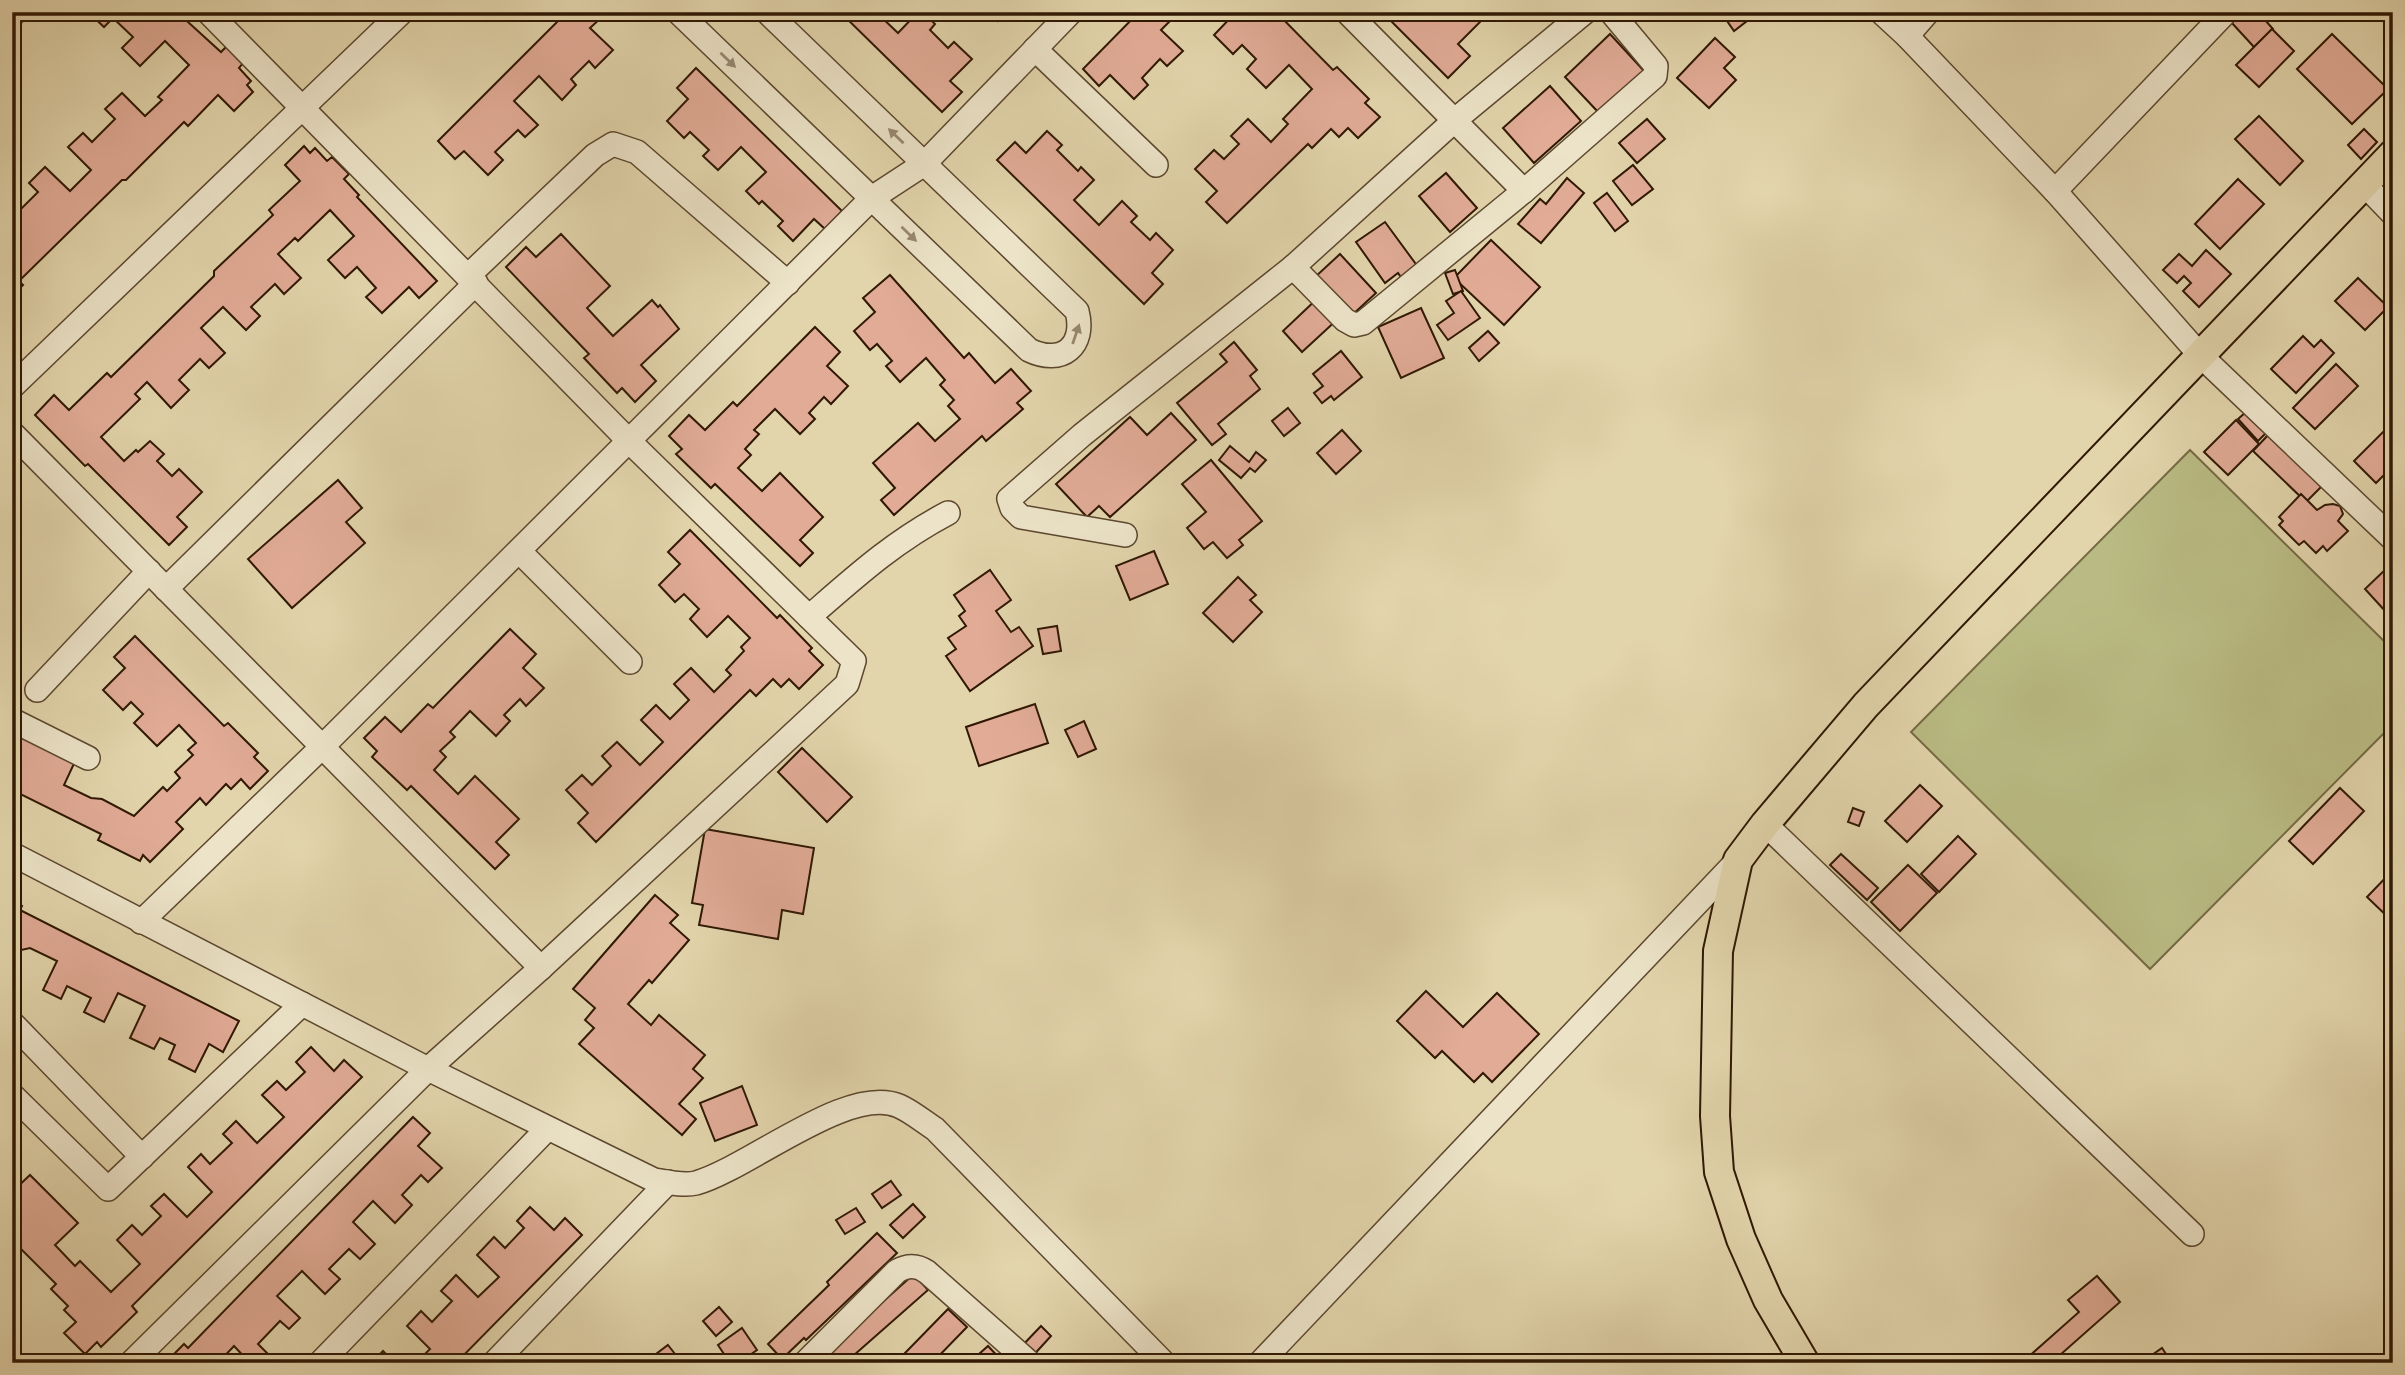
<svg xmlns="http://www.w3.org/2000/svg" width="2405" height="1375" font-family="'EB Garamond',serif">
<style>
.green{fill:#babb84;stroke:#756a44;stroke-width:2}
.building{fill:#e1ab96;stroke:#301804;stroke-width:2}
.lines{fill:none;stroke-linecap:round;stroke-linejoin:round}
.minor-casing{stroke:#5c472e;stroke-width:26}
.major-casing{stroke:#301804;stroke-width:32}
.minor{stroke:#ece3c8;stroke-width:23}
.major{stroke:#e2d4ab;stroke-width:28}
.oneway{fill:#978870}
</style>
<rect width="100%" height="100%" fill="#e2d4ab"/>
<filter id="stains"><feTurbulence type="fractalNoise" baseFrequency=".00286" numOctaves="4"/><feColorMatrix values="0 0 0 0 .2 0 0 0 0 .09 0 0 0 0 .02 0 0 0 .5 -.17"/></filter>
<radialGradient id="worn" r=".72"><stop offset=".6" stop-color="#630" stop-opacity="0"/><stop offset="1" stop-color="#630" stop-opacity=".3"/></radialGradient>
<!-- green -->
<polygon class="green" points="2190,450 2393,650 2393,724 2150,969 1911,732"/>
<!-- building -->
<g class="building">
<polygon points="88,12 177,12 221,52 226,47 243,63 239,68 251,81 247,85 253,92 234,111 218,95 188,126 184,122 126,180 122,180 19,281 23,285 12,296 12,247 14,245 12,243 12,209 17,213 38,192 29,183 45,167 70,191 91,170 68,147 83,133 92,142 115,119 105,109 122,93 145,116 162,100 158,97 189,65 165,41 140,66 122,48 133,37 113,18 104,27"/>
<polygon points="567,12 597,12 602,17 590,28 613,50 595,68 589,61 571,79 576,85 562,100 539,76 514,101 538,125 525,137 518,130 495,152 503,160 488,175 464,151 455,159 438,141"/>
<polygon points="840,12 876,12 898,33 918,12 923,12 935,24 930,30 948,48 954,42 972,59 950,81 962,92 942,112"/>
<polygon points="991,12 1007,12 998,21"/>
<polygon points="1139,12 1189,12 1184,17 1179,12 1161,30 1183,51 1167,66 1160,59 1142,78 1148,85 1134,99 1110,75 1099,86 1083,69"/>
<polygon points="1276,12 1333,70 1337,67 1369,99 1365,103 1380,117 1358,138 1348,128 1339,137 1331,129 1312,148 1308,144 1227,223 1206,202 1217,191 1195,169 1214,150 1224,159 1239,144 1231,136 1248,119 1271,142 1288,124 1283,119 1312,89 1289,65 1266,88 1247,69 1256,59 1242,45 1233,54 1214,35 1236,12"/>
<polygon points="1382,12 1471,12 1480,22 1458,44 1470,56 1448,78"/>
<polygon points="1634,12 1646,12 1648,14 1642,20"/>
<polygon points="1734,12 1740,12 1747,21 1734,31 1725,18"/>
<polygon points="2242,12 2258,12 2273,29 2254,47 2231,22"/>
<polygon points="2272,29 2294,51 2259,87 2236,65"/>
<polygon points="1610,34 1645,72 1600,114 1565,77"/>
<polygon points="2332,34 2388,89 2352,124 2297,69"/>
<polygon points="1715,38 1735,57 1724,68 1736,80 1709,108 1677,78"/>
<polygon points="696,68 842,211 825,229 814,219 793,241 778,226 783,221 762,201 759,204 746,191 766,172 741,147 718,170 703,156 709,150 690,132 684,138 667,121 688,99 677,88"/>
<polygon points="1550,86 1581,121 1534,163 1503,128"/>
<polygon points="2259,116 2303,161 2280,185 2235,139"/>
<polygon points="1647,119 1665,139 1637,163 1619,143"/>
<polygon points="2364,129 2377,142 2361,159 2348,145"/>
<polygon points="1047,131 1062,145 1057,150 1078,171 1081,167 1094,180 1074,200 1099,225 1122,201 1137,216 1131,222 1150,240 1156,233 1173,250 1152,273 1163,284 1144,304 997,160 1015,142 1026,153"/>
<polygon points="304,146 310,153 315,148 327,161 332,157 349,174 344,179 359,195 357,197 437,281 419,298 409,287 382,313 366,297 376,288 357,267 345,278 328,260 354,236 330,210 298,241 295,238 278,254 301,278 284,294 275,284 251,307 260,316 246,330 223,307 201,328 225,353 209,368 200,359 179,380 189,390 171,408 147,382 135,394 140,399 101,437 124,461 136,450 138,452 150,441 164,454 157,461 172,476 179,469 202,492 177,517 187,527 169,545 88,464 85,466 35,415 54,395 69,410 107,373 111,377 214,276 214,271 273,215 269,210 300,181 285,165"/>
<polygon points="1633,165 1653,189 1632,205 1613,181"/>
<polygon points="1446,173 1477,208 1450,232 1419,196"/>
<polygon points="1567,178 1584,193 1541,243 1518,224 1540,199 1546,204"/>
<polygon points="2238,179 2264,204 2220,249 2195,224"/>
<polygon points="1607,193 1628,221 1615,231 1594,203"/>
<polygon points="1385,222 1421,271 1405,283 1398,273 1385,283 1356,242"/>
<polygon points="561,234 610,286 587,308 613,336 652,300 658,307 660,305 679,329 641,365 656,381 635,402 622,388 617,393 584,358 589,354 506,267 526,247 536,257"/>
<polygon points="1491,240 1540,287 1504,325 1454,278"/>
<polygon points="2206,250 2231,274 2199,307 2183,291 2191,283 2184,276 2177,283 2163,270 2179,254 2192,266"/>
<polygon points="1340,254 1376,293 1350,317 1314,278"/>
<polygon points="1455,270 1463,291 1453,294 1445,273"/>
<polygon points="890,275 964,358 969,353 995,383 1011,369 1031,391 1017,403 1023,409 986,441 982,436 894,515 881,500 895,488 873,463 918,423 935,441 960,419 948,406 954,400 940,385 945,380 926,358 900,382 886,366 892,361 877,344 870,350 854,331 875,312 863,298"/>
<polygon points="2358,278 2388,307 2365,330 2335,301"/>
<polygon points="1461,291 1480,318 1448,340 1437,325 1454,313 1446,301"/>
<polygon points="1320,296 1340,317 1302,352 1283,331"/>
<polygon points="1421,308 1444,358 1401,378 1378,327"/>
<polygon points="815,327 840,352 827,366 848,386 831,404 824,397 809,413 815,419 800,434 775,409 754,430 759,434 745,449 751,455 738,468 762,491 780,473 823,517 800,540 813,553 800,566 715,484 711,488 676,454 682,449 669,436 689,415 705,430 733,402 737,406"/>
<polygon points="1488,331 1499,343 1479,361 1469,348"/>
<polygon points="2303,336 2314,347 2321,340 2334,353 2296,393 2271,369"/>
<polygon points="1234,342 1257,370 1250,376 1260,389 1218,424 1226,434 1212,445 1177,403 1227,362 1220,354"/>
<polygon points="1341,351 1362,377 1334,400 1331,396 1322,403 1314,393 1323,386 1313,374"/>
<polygon points="2336,364 2358,386 2315,429 2293,408"/>
<polygon points="1288,408 1300,423 1284,436 1272,421"/>
<polygon points="2246,412 2266,433 2258,441 2238,419"/>
<polygon points="1171,413 1196,440 1110,517 1099,506 1087,517 1056,484 1130,417 1147,435"/>
<polygon points="2236,420 2259,444 2228,475 2204,452"/>
<polygon points="2392,423 2393,466 2376,483 2354,461"/>
<polygon points="1342,430 1361,451 1336,474 1317,453"/>
<polygon points="2269,434 2322,486 2306,502 2253,451"/>
<polygon points="1230,446 1249,462 1256,452 1266,460 1255,472 1250,468 1241,478 1219,460"/>
<polygon points="1211,460 1262,521 1239,540 1243,545 1227,558 1213,542 1204,549 1187,528 1206,512 1182,484"/>
<polygon points="338,480 362,508 346,522 365,543 292,608 248,559"/>
<polygon points="2301,494 2317,510 2325,505 2333,504 2340,506 2343,514 2338,521 2348,531 2327,551 2323,546 2316,553 2304,541 2299,545 2279,525 2283,521 2279,517"/>
<polygon points="690,530 777,618 780,615 812,648 809,651 823,665 799,689 789,679 781,687 773,679 756,696 750,690 596,842 578,823 588,813 566,790 582,775 592,785 611,766 602,756 617,742 640,765 663,742 641,720 656,705 670,719 689,700 674,684 691,668 714,692 731,675 726,670 744,651 741,647 750,638 728,616 707,637 690,619 699,609 684,594 675,602 659,585 680,564 668,552"/>
<polygon points="1154,551 1168,584 1130,600 1116,566"/>
<polygon points="2387,568 2393,574 2393,608 2387,613 2365,589"/>
<polygon points="990,570 1011,600 996,611 1011,632 1019,627 1033,646 970,691 946,656 956,649 948,638 966,626 959,616 965,611 954,595"/>
<polygon points="1238,577 1256,595 1250,600 1262,612 1233,642 1203,613"/>
<polygon points="1057,626 1061,651 1043,654 1038,629"/>
<polygon points="510,629 536,654 523,668 544,688 526,706 520,699 504,715 510,721 496,736 470,711 450,732 455,737 440,751 446,757 434,770 458,794 475,776 519,819 496,842 509,855 495,869 411,786 407,790 372,757 377,751 364,738 385,717 401,732 428,704 433,708"/>
<polygon points="135,636 224,726 228,723 258,753 254,757 268,771 250,789 241,779 231,789 226,784 206,805 200,798 176,822 183,829 150,862 143,855 140,861 98,840 101,834 12,790 12,731 78,755 64,785 91,798 102,799 134,816 163,787 167,791 180,778 175,772 193,755 188,750 196,743 179,725 157,746 134,723 143,714 131,702 123,710 103,690 125,668 114,657"/>
<polygon points="1035,704 1048,743 979,766 966,727"/>
<polygon points="1084,721 1096,749 1078,757 1065,730"/>
<polygon points="802,748 852,797 827,822 778,772"/>
<polygon points="1920,785 1942,806 1907,842 1885,821"/>
<polygon points="2340,788 2364,811 2313,864 2289,841"/>
<polygon points="1853,808 1864,812 1859,826 1848,822"/>
<polygon points="705,829 814,848 803,914 782,910 778,939 699,925 703,905 692,903"/>
<polygon points="1958,836 1976,854 1939,892 1921,874"/>
<polygon points="1841,854 1878,888 1867,900 1830,865"/>
<polygon points="1908,865 1937,893 1900,931 1871,902"/>
<polygon points="2393,870 2393,918 2391,920 2367,897"/>
<polygon points="655,895 678,915 670,923 689,940 652,983 649,980 628,1004 651,1025 659,1015 705,1055 693,1069 703,1078 679,1104 696,1119 682,1135 579,1044 594,1028 585,1020 595,1008 573,989"/>
<polygon points="12,901 22,906 20,910 239,1021 223,1052 209,1044 195,1072 169,1059 175,1045 160,1038 154,1049 130,1038 145,1006 118,993 104,1022 84,1012 91,998 67,986 61,999 43,990 57,961 30,948 17,951 12,946"/>
<polygon points="1426,991 1463,1027 1497,993 1539,1034 1492,1082 1483,1073 1474,1082 1442,1051 1435,1058 1397,1021"/>
<polygon points="311,1047 334,1071 344,1060 362,1077 132,1306 137,1312 101,1347 97,1342 85,1354 64,1333 76,1322 64,1310 68,1306 51,1289 56,1284 12,1240 12,1192 30,1175 78,1223 55,1245 75,1266 80,1261 111,1292 140,1264 117,1240 132,1225 142,1235 161,1216 151,1206 164,1194 187,1217 212,1192 188,1167 201,1154 210,1164 232,1143 223,1134 236,1121 257,1143 284,1117 262,1095 277,1081 286,1090 305,1072 296,1062"/>
<polygon points="742,1086 757,1125 715,1141 700,1103"/>
<polygon points="413,1117 430,1133 418,1146 442,1168 428,1182 421,1175 402,1195 412,1205 395,1223 373,1201 353,1222 375,1244 360,1259 349,1249 329,1269 340,1279 325,1294 302,1271 277,1296 300,1318 289,1329 280,1321 258,1344 268,1354 259,1363 250,1363 234,1346 218,1363 165,1363 184,1344 188,1348"/>
<polygon points="891,1181 901,1195 882,1208 872,1194"/>
<polygon points="913,1204 925,1217 903,1238 890,1225"/>
<polygon points="530,1207 554,1230 565,1218 582,1235 456,1363 416,1363 430,1349 407,1326 421,1311 432,1322 452,1301 441,1291 456,1275 478,1297 499,1277 477,1255 494,1237 505,1248 524,1228 517,1221"/>
<polygon points="856,1208 865,1222 845,1234 836,1220"/>
<polygon points="877,1233 897,1253 806,1340 804,1338 782,1359 768,1344 829,1285 827,1282"/>
<polygon points="914,1274 928,1290 845,1363 814,1363"/>
<polygon points="2097,1276 2120,1302 2060,1355 2067,1363 2029,1363 2026,1359 2079,1312 2068,1300"/>
<polygon points="719,1307 732,1322 716,1336 703,1321"/>
<polygon points="948,1309 967,1327 932,1363 915,1363 905,1353"/>
<polygon points="1041,1326 1051,1336 1030,1359 1019,1349"/>
<polygon points="742,1328 757,1350 747,1357 750,1363 730,1363 718,1345"/>
<polygon points="668,1345 682,1363 644,1363"/>
<polygon points="988,1346 1004,1363 969,1363"/>
<polygon points="2162,1348 2172,1363 2142,1363 2142,1362"/>
<polygon points="383,1351 395,1363 372,1363"/>
<polygon points="905,1354 913,1363 896,1363"/>
</g>
<g class="lines">
<defs>
<g id="minor">
<path d="M678,12L1029,350C1062,366 1086,346 1077,311L767,12"/>
<polyline points="1347,12 1524,191"/>
<polyline points="1881,12 1907,36 2055,191 2200,355 2393,539"/>
<polyline points="12,15 15,12"/>
<polyline points="1907,36 1928,12"/>
<polyline points="1035,49 1156,165"/>
<polyline points="2364,184 2393,214"/>
<polyline points="2055,191 2226,12"/>
<polyline points="1293,267 1345,320 1354,325 1363,323 1524,191 1655,76 1656,66 1611,12"/>
<polyline points="468,276 595,155 613,144 637,152 788,283"/>
<polyline points="12,387 402,12"/>
<polyline points="12,433 541,968"/>
<polyline points="1125,535 1021,517 1012,508 1009,499 1082,435 1293,267 1455,120 1585,12"/>
<polyline points="519,551 630,662"/>
<polyline points="166,589 476,283"/>
<path d="M809,617C855,577 893,542 948,513"/>
<polyline points="37,690 149,571"/>
<polyline points="12,720 88,758"/>
<polyline points="1765,824 2192,1234"/>
<path d="M12,854L428,1069L654,1180C666,1182 684,1186 696,1183C749,1168 848,1084 899,1106C911,1111 924,1122 935,1129L1164,1363"/>
<polyline points="141,922 322,747 872,198 924,164 1071,12"/>
<polyline points="12,1023 142,1157"/>
<polyline points="12,1095 108,1189 302,1004"/>
<polyline points="131,1363 428,1069 541,968 847,684 854,661 629,441 208,12"/>
<polyline points="320,1363 547,1129"/>
<polyline points="494,1363 668,1182"/>
<path d="M805,1363L897,1271C908,1265 917,1265 927,1272L1030,1363"/>
<polyline points="1260,1363 1738,860"/>
</g>
<polyline id="major" points="1805,1363 1768,1300 1741,1239 1719,1172 1715,1116 1718,951 1738,860 1765,824 1866,705 2393,154"/>
</defs>
<!-- minor casing -->
<use href="#minor" class="minor-casing"/>
<!-- major casing -->
<use href="#major" class="major-casing"/>
<!-- minor -->
<use href="#minor" class="minor"/>
<!-- major -->
<use href="#major" class="major"/>
</g>
<!-- one-way arrows -->
<defs><path id="oneway-solid" d="M-6-.8H1V-3.2L6.5 0L1 3.2V.8H-6Z" transform="scale(1.75)"/></defs>
<g class="oneway">
<use href="#oneway-solid" transform="translate(728 60) rotate(44)"/>
<use href="#oneway-solid" transform="translate(896 136) rotate(-136)"/>
<use href="#oneway-solid" transform="translate(909 234) rotate(44)"/>
<use href="#oneway-solid" transform="translate(1076 334) rotate(-71)"/>
</g>
<!-- margin -->
<rect width="2405" height="1375" fill="none" stroke="#e2d4ab" stroke-width="42"/>
<rect x="14" y="14" width="2377" height="1347" fill="none" stroke="#301804" stroke-width="3.5"/>
<rect x="21" y="21" width="2363" height="1333" fill="none" stroke="#301804" stroke-width="2"/>
<rect width="100%" height="100%" filter="url(#stains)"/>
<rect width="100%" height="100%" fill="url(#worn)"/>
</svg>
